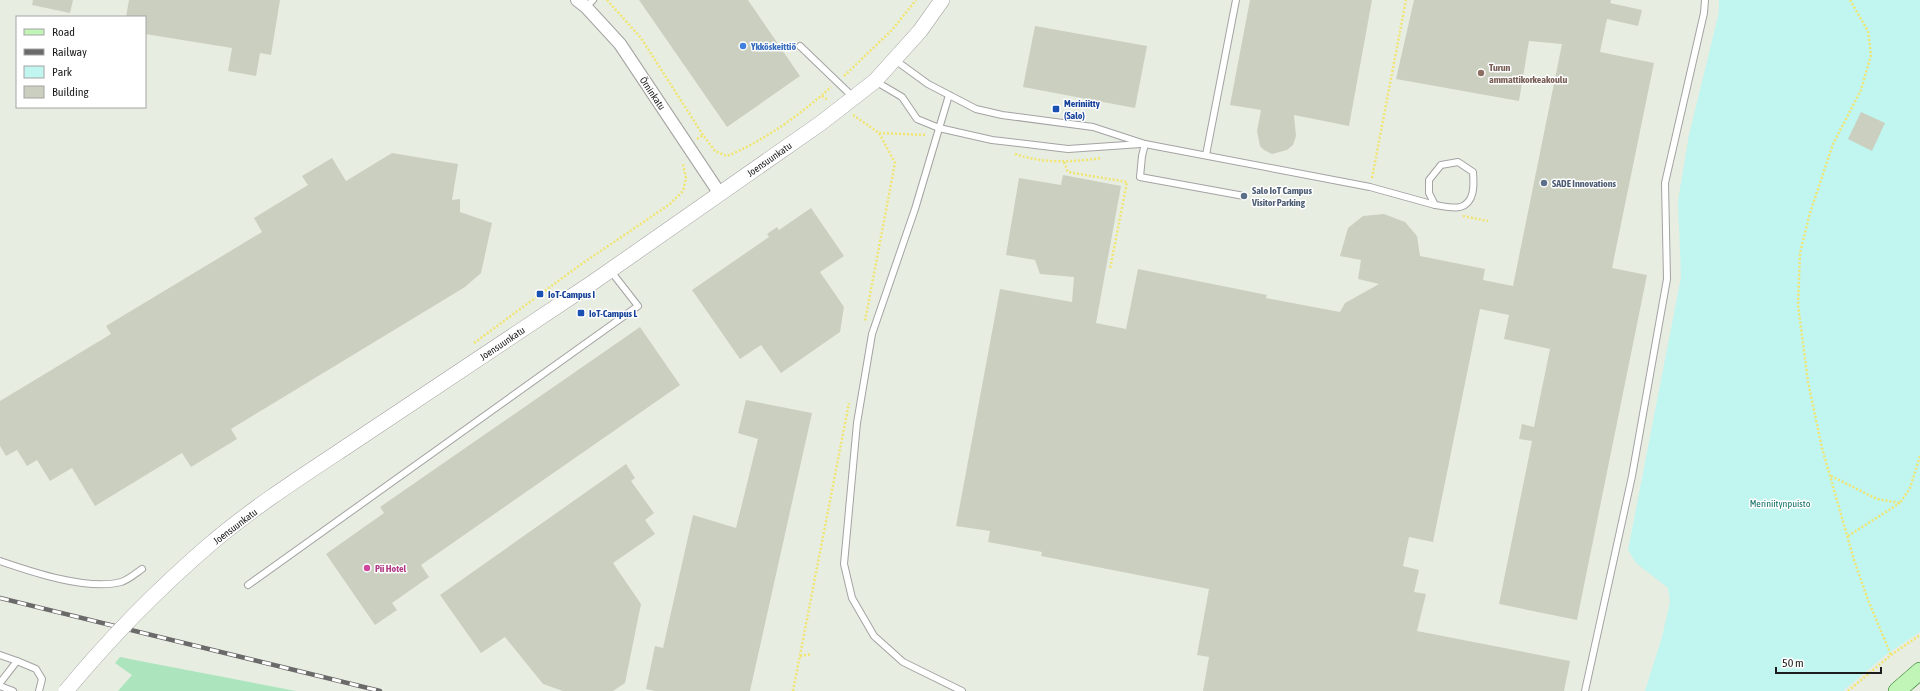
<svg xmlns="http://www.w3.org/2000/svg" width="1920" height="691" font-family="'Asap Condensed',sans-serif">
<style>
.grass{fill:#abe4bd}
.park{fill:#c1f5ef}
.building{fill:#cbcfc0}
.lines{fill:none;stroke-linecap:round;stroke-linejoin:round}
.service-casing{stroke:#a3a3a3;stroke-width:8}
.minor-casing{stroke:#a3a3a3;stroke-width:14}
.tertiary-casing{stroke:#a3a3a3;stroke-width:16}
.secondary-casing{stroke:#136a0c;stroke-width:18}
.path{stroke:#f0e570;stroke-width:2.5;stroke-dasharray:2 2;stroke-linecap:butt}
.service{stroke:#fff;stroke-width:6}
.minor{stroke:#fff;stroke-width:12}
.tertiary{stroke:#fff;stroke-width:15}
.secondary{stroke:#c1f5b8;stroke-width:17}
.rail-casing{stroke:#6a6a6a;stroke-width:4.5}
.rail{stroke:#fff;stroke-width:3;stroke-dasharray:9;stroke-linecap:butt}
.tertiary-bridge-casing{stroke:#a3a3a3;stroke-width:16;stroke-linecap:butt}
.tertiary-bridge{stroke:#fff;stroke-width:15}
.shop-dot{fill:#3f7fe0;stroke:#fff;stroke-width:1.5}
.education-dot{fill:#8d6e63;stroke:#fff;stroke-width:1.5}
.transit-dot{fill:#1a4fb4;stroke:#fff;stroke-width:1.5}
.service-dot{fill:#5c6f8a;stroke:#fff;stroke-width:1.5}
.hotel-dot{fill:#d1479c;stroke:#fff;stroke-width:1.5}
.labels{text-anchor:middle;stroke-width:3;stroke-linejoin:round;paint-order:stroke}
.shop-label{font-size:10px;font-weight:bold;fill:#366cbe;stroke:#fff;text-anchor:start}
.education-label{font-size:10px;font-weight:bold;fill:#785e54;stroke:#fff;text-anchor:start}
.street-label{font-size:10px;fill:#1c1c1c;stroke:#fff}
.transit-label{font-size:10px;font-weight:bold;fill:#164399;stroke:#fff;text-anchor:start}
.service-label{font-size:10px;font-weight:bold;fill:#4e5e75;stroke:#fff;text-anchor:start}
.park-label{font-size:10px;fill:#127268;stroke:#fff}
.hotel-label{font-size:10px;font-weight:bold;fill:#b23c85;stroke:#fff;text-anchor:start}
</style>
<rect width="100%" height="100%" fill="#e8ede2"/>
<!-- grass -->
<polygon class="grass" points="120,657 140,661 296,691 118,691 132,675 115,663"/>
<!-- park -->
<polygon class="park" points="1719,0 1920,0 1920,632 1887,654 1843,691 1645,691 1662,637 1670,602 1668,588 1636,563 1628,550 1681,277 1678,201 1689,135 1719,12"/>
<!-- building -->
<g class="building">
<polygon points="33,0 73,0 70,13 32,5"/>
<polygon points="129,0 280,0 271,55 260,53 256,76 228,71 232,48 145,34 145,17 126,17"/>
<polygon points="639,0 748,0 800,76 727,127"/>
<polygon points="1250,0 1372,0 1349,126 1294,115 1296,136 1293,145 1287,150 1272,154 1264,150 1260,146 1257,131 1261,110 1230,105"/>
<polygon points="1414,0 1611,0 1610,3 1642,10 1638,26 1607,19 1600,52 1654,63 1612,268 1647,275 1577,620 1499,604 1532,441 1519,439 1522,424 1534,427 1550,349 1504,339 1509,315 1480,309 1433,542 1409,537 1403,566 1419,570 1414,592 1426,594 1417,631 1570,661 1564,691 1203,691 1209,657 1197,655 1209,589 1041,556 1042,552 988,542 990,531 956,526 1000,289 1072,302 1074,277 1040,274 1035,260 1006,255 1019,178 1061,185 1063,175 1121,186 1096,323 1126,329 1138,269 1267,295 1266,298 1340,312 1345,303 1379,284 1358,279 1361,260 1340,256 1348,228 1363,216 1384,214 1405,222 1417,236 1420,256 1485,269 1483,280 1513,286 1562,44 1529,41 1519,101 1396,79"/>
<polygon points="1035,26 1147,46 1135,108 1023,87"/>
<polygon points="1861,112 1885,123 1872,151 1848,139"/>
<polygon points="392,153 458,164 452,200 460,199 460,212 492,223 481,273 465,287 231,429 237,439 191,467 182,453 95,506 72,468 50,481 37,460 27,466 17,450 6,456 0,446 0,401 111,334 106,326 262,232 254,218 308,185 302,176 332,158 346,181"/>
<polygon points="811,208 844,256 820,272 844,307 840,332 781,373 761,345 740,359 692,290 769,237 767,234 777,227 779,230"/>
<polygon points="640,327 680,385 421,565 429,577 392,603 397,610 375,625 326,554 384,513 380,507"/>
<polygon points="746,400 812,413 750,691 655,691 646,689 655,646 663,648 693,515 736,528 758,439 738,433"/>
<polygon points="626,464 635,478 631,481 654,513 645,520 655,534 613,563 641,604 625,683 613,691 563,691 543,684 505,637 481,653 440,595"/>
</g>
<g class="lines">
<defs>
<g id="service">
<polyline points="586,7 593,0"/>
<polyline points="800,46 853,97"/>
<polyline points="895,60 928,84 976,109 1002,115 1093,127 1145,144 1370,187 1435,205"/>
<polyline points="875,81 902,97 917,119 939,128 992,140 1068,149 1141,144"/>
<polyline points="949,95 915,209 872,334 857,423 844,564 852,598 874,636 903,662 962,691"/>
<polyline points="1145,144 1142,156 1140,177 1244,196"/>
<polyline points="1206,155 1236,0"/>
<path d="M1458,162L1473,172C1474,185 1475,203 1460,207C1454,209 1442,206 1435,205L1429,193V180L1441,165Z"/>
<path d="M0,561C32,572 88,591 121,582C128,580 136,573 142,569"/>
<polyline points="248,585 638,306 610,270"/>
<polyline points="0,655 17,661"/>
<polyline points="0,683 17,661 36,669 42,679 39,691"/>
<polyline points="0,686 13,691"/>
<polyline points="1585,691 1632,476 1667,279 1665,183 1704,13 1705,0"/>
</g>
<polyline id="minor" points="577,0 586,7 620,44 720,194"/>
<polyline id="tertiary" points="346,447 592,283 821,123 875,81 920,31 942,0"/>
<polyline id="secondary" points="1897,691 1920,671"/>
</defs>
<!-- service casing -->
<use href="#service" class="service-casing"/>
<!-- minor casing -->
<use href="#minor" class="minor-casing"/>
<!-- tertiary casing -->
<use href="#tertiary" class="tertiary-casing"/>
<!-- secondary casing -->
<use href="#secondary" class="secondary-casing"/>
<!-- path -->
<g class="path">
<path d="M607,0L641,38L703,135L715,151L727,156C764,141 801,114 831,87"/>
<polyline points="1850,0 1868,31 1871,55 1861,90 1833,144 1810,213 1800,253 1798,305 1808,382 1822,448 1854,560 1868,600 1891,655"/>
<polyline points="844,76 892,30 916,0"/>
<polyline points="822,96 828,100"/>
<polyline points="853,115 879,133 895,163 865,321"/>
<polyline points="879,133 926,135"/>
<polyline points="697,139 703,135"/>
<path d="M1015,154C1044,164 1072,162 1102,158"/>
<polyline points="1064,162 1068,172 1127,182 1110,269"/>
<polyline points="1372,178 1406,0"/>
<polyline points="1463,216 1488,221"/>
<polyline points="474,343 580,265 670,204 683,191 686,178 683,164"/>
<polyline points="1831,476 1877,499 1900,503 1910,488 1920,456"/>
<polyline points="1848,536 1900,503"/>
<polyline points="800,656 812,654"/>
<polyline points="793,691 849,403"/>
<polyline points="1848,691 1891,655 1920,635"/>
</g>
<!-- service -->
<use href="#service" class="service"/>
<!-- minor -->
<use href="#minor" class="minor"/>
<!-- tertiary -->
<use href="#tertiary" class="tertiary"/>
<!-- secondary -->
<use href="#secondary" class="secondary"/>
<defs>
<polyline id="rail" points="0,598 380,691"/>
</defs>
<!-- rail casing -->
<use href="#rail" class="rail-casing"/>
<!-- rail -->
<use href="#rail" class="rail"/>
<defs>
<path id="tertiary-bridge" d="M66,691C109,639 157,590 208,546C251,509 299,478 346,447"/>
</defs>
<!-- tertiary-bridge casing -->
<use href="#tertiary-bridge" class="tertiary-bridge-casing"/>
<!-- tertiary-bridge -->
<use href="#tertiary-bridge" class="tertiary-bridge"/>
</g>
<!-- markers -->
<circle class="shop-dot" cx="743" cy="46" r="4"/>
<circle class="education-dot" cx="1481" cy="73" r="4"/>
<g class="transit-dot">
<rect x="1052" y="105" width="8" height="8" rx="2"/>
<rect x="536" y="290" width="8" height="8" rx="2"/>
<rect x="577" y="309" width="8" height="8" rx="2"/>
</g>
<g class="service-dot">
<circle cx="1544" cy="183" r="4"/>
<circle cx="1244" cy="196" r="4"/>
</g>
<circle class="hotel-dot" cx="367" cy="568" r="4"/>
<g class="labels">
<!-- shop labels -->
<g class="shop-label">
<text x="751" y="50">Ykköskeittiö</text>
</g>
<!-- education labels -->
<g class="education-label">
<text x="1489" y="71">Turun<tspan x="1489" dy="12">ammattikorkeakoulu</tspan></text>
</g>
<!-- street labels -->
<g class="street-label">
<text transform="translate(653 93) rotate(56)" y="4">Örninkatu</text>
<text transform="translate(769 159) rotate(-35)" y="4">Joensuunkatu</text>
<text transform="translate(502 343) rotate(-34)" y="4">Joensuunkatu</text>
<text transform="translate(235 526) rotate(-37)" y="4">Joensuunkatu</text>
</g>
<!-- transit labels -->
<g class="transit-label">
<text x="1064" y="107">Meriniitty<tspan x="1064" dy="12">(Salo)</tspan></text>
<text x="548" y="298">IoT-Campus I</text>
<text x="589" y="317">IoT-Campus L</text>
</g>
<!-- service labels -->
<g class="service-label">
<text x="1552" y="187">SADE Innovations</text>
<text x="1252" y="194">Salo IoT Campus<tspan x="1252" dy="12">Visitor Parking</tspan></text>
</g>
<!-- park labels -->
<g class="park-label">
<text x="1780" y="507">Meriniitynpuisto</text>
</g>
<!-- hotel labels -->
<g class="hotel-label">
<text x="375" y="572">Pii Hotel</text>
</g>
</g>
<!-- legend -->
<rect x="16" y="16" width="130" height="92" fill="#ffffff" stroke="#a4a4a4"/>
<rect x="24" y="29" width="20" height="6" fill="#c1f5b8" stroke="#a4a4a4"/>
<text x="52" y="36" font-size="12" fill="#1c1c1c">Road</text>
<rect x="24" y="49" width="20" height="6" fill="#6a6a6a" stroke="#a4a4a4"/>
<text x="52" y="56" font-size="12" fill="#1c1c1c">Railway</text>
<rect x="24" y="66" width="20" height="12" fill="#c1f5ef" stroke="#a4a4a4"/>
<text x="52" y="76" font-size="12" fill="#1c1c1c">Park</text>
<rect x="24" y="86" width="20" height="12" fill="#cbcfc0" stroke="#a4a4a4"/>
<text x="52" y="96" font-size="12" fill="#1c1c1c">Building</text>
<!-- scale -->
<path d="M1776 667v6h105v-6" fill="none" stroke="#1c1c1c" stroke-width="2"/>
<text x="1782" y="667" font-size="12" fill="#1c1c1c" stroke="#ffffff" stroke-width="3" paint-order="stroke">50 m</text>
</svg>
